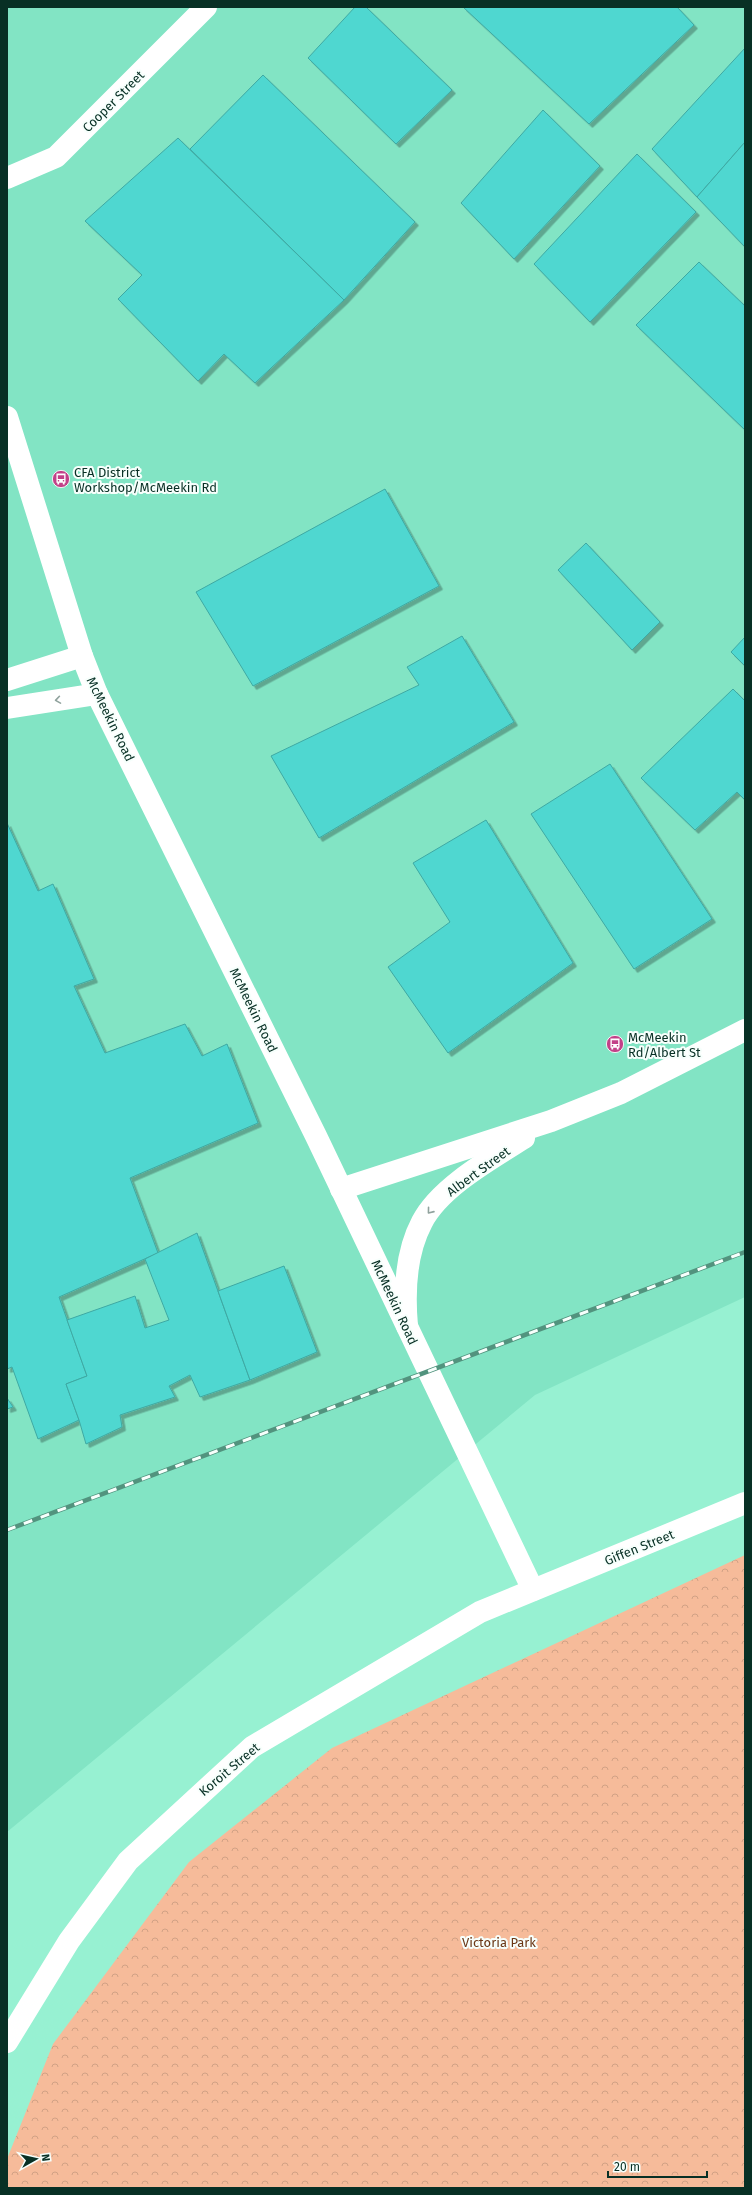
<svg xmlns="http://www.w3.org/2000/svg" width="752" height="2195" font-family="'Fira Sans',sans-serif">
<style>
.built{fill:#82e4c4}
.park{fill:url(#park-crowns)}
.building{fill:#50d7d0;stroke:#3ea9a3;filter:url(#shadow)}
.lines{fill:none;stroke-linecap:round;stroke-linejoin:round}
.minor{stroke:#fff;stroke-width:22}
.tertiary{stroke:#fff;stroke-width:22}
.rail-casing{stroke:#52937e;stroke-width:4.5}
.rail{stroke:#f7fffc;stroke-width:3;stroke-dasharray:9;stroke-linecap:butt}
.oneway{stroke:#90a29d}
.labels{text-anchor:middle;stroke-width:4;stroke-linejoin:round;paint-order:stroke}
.street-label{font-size:13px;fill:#083025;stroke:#f7fffc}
.poi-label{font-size:13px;fill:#083025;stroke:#f7fffc;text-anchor:start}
.park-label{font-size:13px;fill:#6b3715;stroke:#f7fffc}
</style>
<defs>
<pattern id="park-crowns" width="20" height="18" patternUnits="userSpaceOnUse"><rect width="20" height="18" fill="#f6bb9a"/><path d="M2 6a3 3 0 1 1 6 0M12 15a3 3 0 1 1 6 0" fill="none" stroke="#d1a185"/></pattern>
<filter id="shadow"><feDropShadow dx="3.5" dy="3.5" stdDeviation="0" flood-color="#0004"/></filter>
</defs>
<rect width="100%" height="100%" fill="#97f1d2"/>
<!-- built -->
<polygon class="built" points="7,7 745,7 745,1297 535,1395 7,1832"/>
<!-- park -->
<polygon class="park" points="745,1555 745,2188 7,2188 7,2159 53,2044 189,1862 332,1748"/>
<!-- building -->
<g class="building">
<polygon points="355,7 366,7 452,90 396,144 308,58"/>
<polygon points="463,7 677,7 694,25 589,124"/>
<polygon points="745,48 745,142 697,197 652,149"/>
<polygon points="263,75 415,222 344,300 190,149"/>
<polygon points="543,110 600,166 514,259 461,203"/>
<polygon points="178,138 344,300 255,383 224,354 198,381 118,299 142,275 85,221"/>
<polygon points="745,142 745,247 697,197"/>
<polygon points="637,154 696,212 590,322 534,264"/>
<polygon points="699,262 745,306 745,430 636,325"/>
<polygon points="385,489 439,586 253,686 196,592"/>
<polygon points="586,543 660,622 632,650 558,570"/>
<polygon points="462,636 514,722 319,838 271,756 419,685 407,667"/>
<polygon points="745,637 745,666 731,652"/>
<polygon points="733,689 745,701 745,800 737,792 695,830 641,778"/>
<polygon points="610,764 712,919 634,969 531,814"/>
<polygon points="486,820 573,963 448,1053 388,967 450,922 413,863"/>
<polygon points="7,823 38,891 53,884 94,979 74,986 105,1053 185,1024 202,1056 227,1044 258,1123 130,1178 158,1253 59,1297 87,1376 66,1384 79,1420 38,1439 12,1367 7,1369"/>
<polygon points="197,1233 250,1380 200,1397 190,1375 169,1386 175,1397 120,1415 122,1427 86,1444 79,1420 66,1384 87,1376 67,1320 135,1296 145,1328 169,1320 145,1259"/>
<polygon points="284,1266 317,1352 250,1380 218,1291"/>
<polygon points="7,1398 13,1407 7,1409"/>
</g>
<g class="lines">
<!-- minor -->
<g class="minor">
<polyline points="7,178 56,157 206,7"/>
<polyline points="341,1189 551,1121 621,1093 745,1030"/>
<path d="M407,1326C404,1292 405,1254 422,1222C440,1187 491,1159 524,1138"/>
</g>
<!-- tertiary -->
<g class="tertiary">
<polyline points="7,417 82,656 97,694 316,1136 533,1590"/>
<polyline points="7,680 82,656"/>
<polyline points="7,708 97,694"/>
<polyline points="7,2042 69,1941 128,1861 252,1747 480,1612 745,1503"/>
</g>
<defs>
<polyline id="rail" points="7,1530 745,1252"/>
</defs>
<!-- rail casing -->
<use href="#rail" class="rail-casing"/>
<!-- rail -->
<use href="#rail" class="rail"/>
</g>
<!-- one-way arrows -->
<defs><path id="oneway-chevron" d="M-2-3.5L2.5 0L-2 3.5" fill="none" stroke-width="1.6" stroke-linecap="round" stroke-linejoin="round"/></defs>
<g class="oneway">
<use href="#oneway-chevron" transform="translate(58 700) rotate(171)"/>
<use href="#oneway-chevron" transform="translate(430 1211) rotate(129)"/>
</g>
<!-- icons -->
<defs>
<symbol id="bus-disc" viewBox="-11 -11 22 22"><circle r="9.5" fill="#c24088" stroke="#f7fffc"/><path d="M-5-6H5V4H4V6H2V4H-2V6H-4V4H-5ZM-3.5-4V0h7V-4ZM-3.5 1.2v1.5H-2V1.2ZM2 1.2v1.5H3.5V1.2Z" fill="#fff"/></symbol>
</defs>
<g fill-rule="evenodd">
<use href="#bus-disc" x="51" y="469" width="20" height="20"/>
<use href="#bus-disc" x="605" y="1034" width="20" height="20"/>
</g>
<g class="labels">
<!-- street labels -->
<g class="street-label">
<text transform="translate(113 101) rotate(-45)" y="5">Cooper Street</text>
<text transform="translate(111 719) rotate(64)" y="5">McMeekin Road</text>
<text transform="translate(254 1010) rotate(64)" y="5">McMeekin Road</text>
<text transform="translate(478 1171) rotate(-36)" y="5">Albert Street</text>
<text transform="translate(395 1302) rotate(65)" y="5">McMeekin Road</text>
<text transform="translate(639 1547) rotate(-22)" y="5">Giffen Street</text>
<text transform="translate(229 1769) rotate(-40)" y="5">Koroit Street</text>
</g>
<!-- poi labels -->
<g class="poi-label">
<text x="74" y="477">CFA District<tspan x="74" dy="15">Workshop/McMeekin Rd</tspan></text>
<text x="628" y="1042">McMeekin<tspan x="628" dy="15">Rd/Albert St</tspan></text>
</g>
<!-- park labels -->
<g class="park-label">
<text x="499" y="1947">Victoria Park</text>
</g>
</g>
<!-- border -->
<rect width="752" height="2195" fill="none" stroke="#083025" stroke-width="16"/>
<!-- north arrow -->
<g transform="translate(36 2159) rotate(82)" stroke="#f7fffc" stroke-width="3" paint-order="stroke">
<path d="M0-3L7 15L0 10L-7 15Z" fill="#083025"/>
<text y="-6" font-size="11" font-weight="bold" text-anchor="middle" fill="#083025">N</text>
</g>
<!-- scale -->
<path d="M608 2171v6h99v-6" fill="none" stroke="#083025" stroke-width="2"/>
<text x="614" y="2171" font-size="12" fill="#083025" stroke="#f7fffc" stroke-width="3" paint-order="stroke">20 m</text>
</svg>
